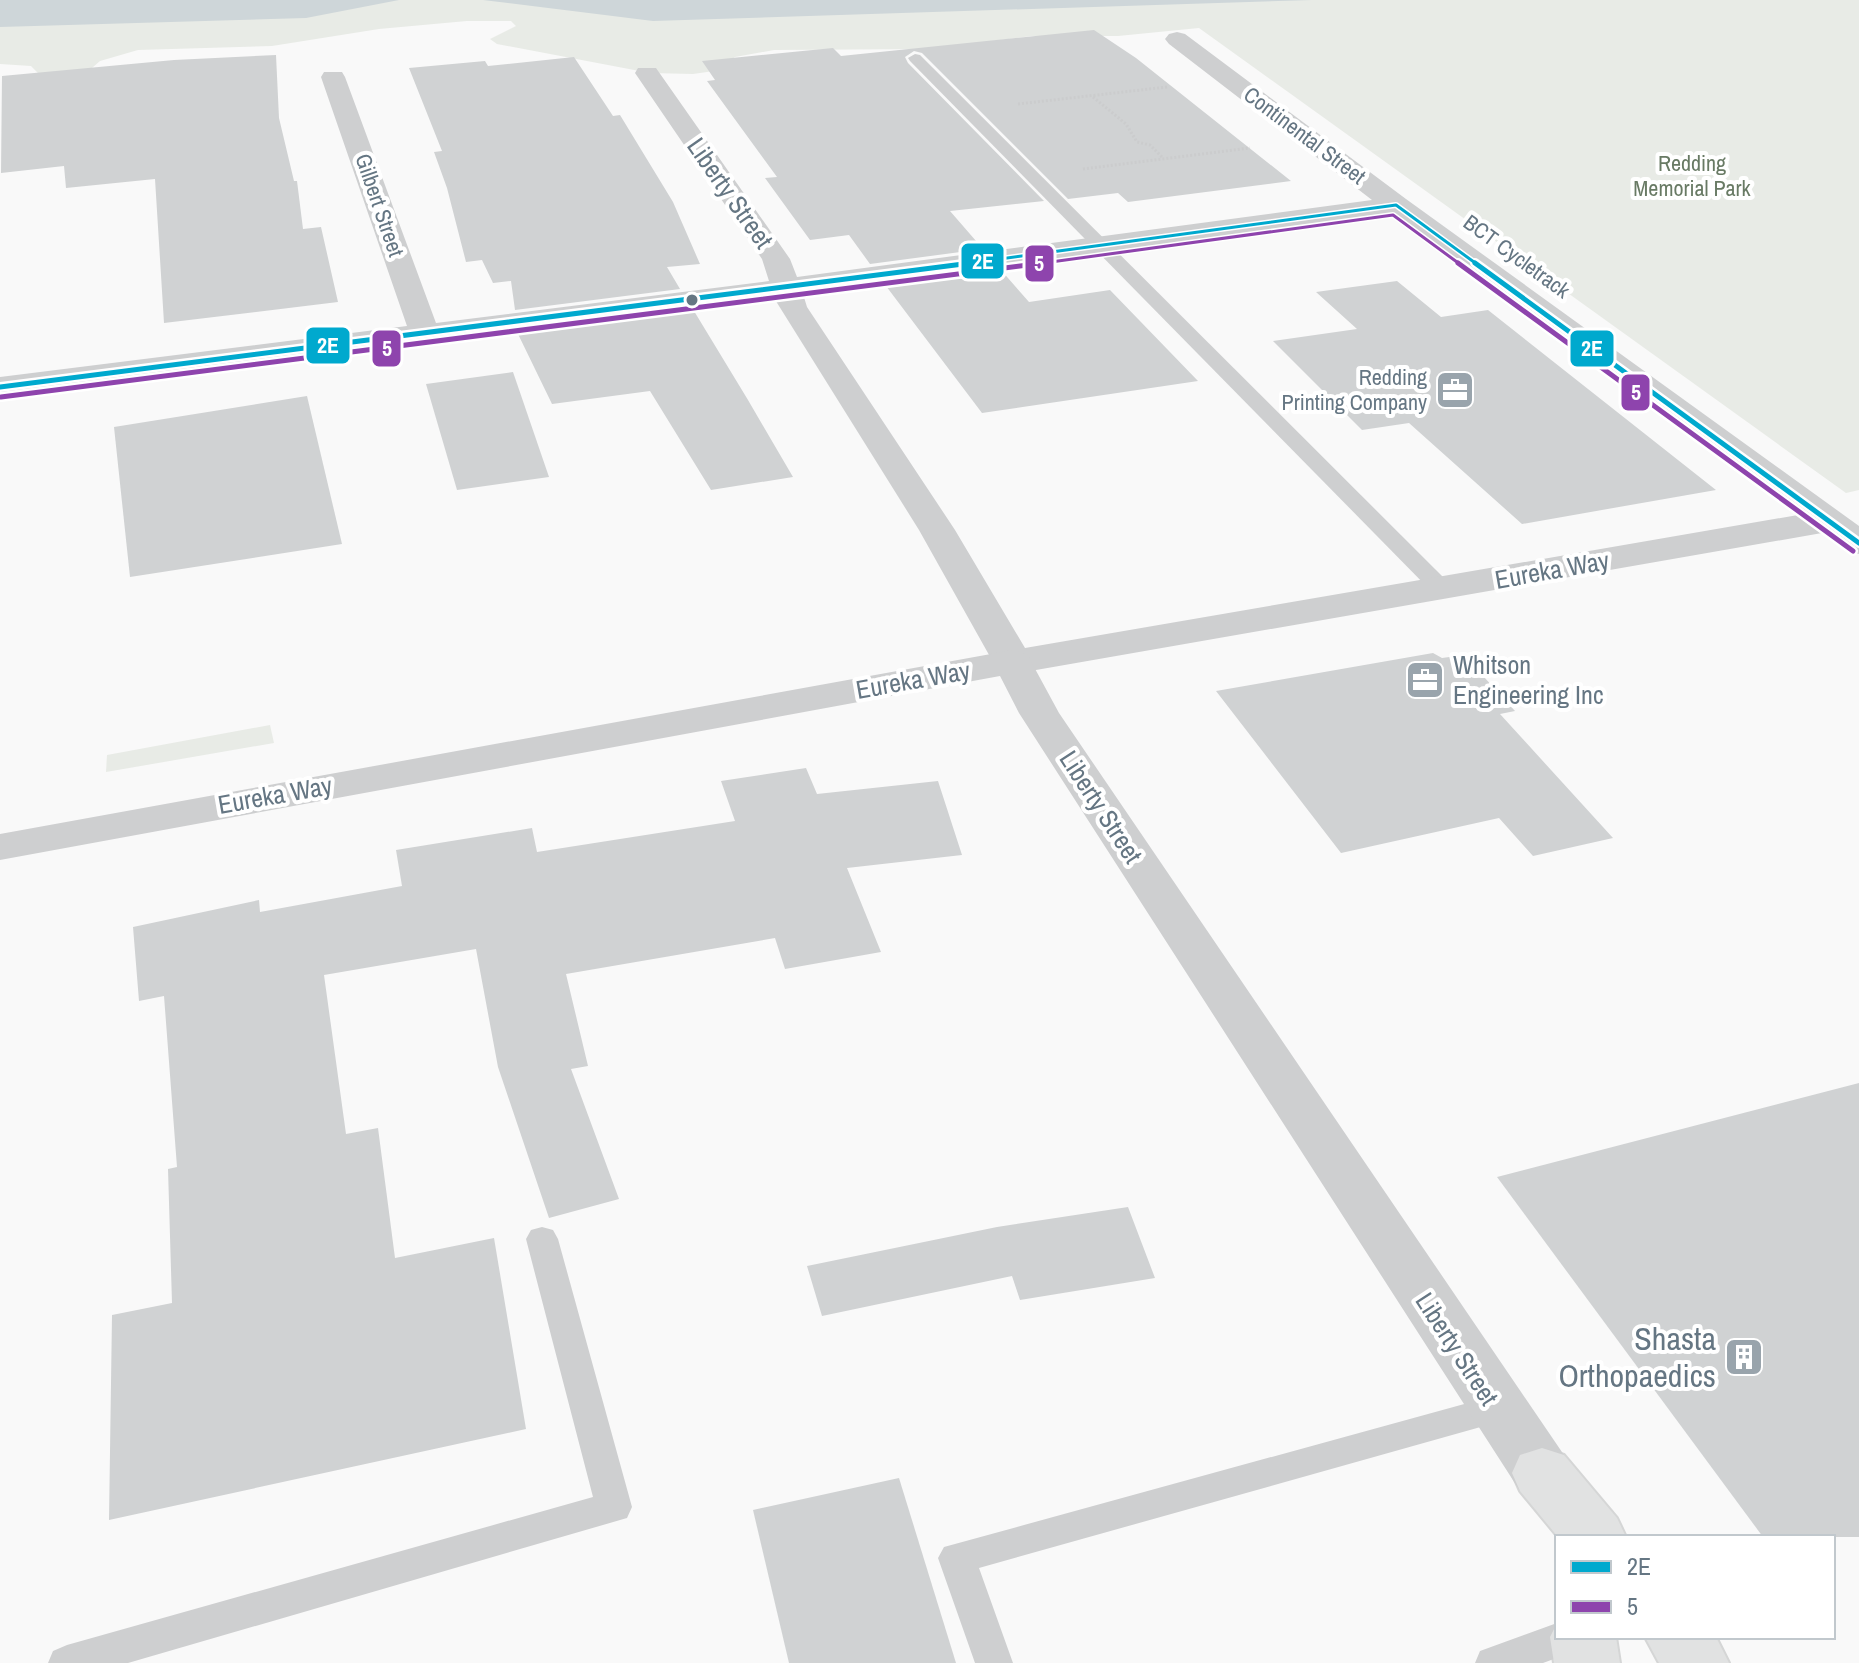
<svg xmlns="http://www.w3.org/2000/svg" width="1859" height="1663" font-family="'Archivo Narrow',sans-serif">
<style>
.green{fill:#e8ebe6}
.water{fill:#ced6d9}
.building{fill:#d0d2d3}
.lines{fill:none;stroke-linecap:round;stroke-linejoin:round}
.trunk-casing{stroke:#d5d6d6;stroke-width:4}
.motorway-casing{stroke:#d5d6d6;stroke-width:4}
.path{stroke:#cbcccd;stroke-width:3;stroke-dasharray:2 2;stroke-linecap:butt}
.service{fill:#cecfd0;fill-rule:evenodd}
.minor{fill:#cecfd0;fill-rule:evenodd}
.tertiary{fill:#cecfd0;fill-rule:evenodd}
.trunk{fill:#e1e2e2;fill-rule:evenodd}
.motorway{fill:#e1e2e2;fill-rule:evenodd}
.bus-1-far1-casing{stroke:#fff;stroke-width:6}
.bus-1-casing{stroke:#fff;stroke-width:10}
.bus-2-far1-casing{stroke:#fff;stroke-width:6}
.bus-2-casing{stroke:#fff;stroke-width:10}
.bus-1-far1{stroke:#00a9ce;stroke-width:3}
.bus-1{stroke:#00a9ce;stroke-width:5}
.bus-2-far1{stroke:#8e44ad;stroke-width:3}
.bus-2{stroke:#8e44ad;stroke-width:5}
.bus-dot{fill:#657683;stroke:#fff;stroke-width:3}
.labels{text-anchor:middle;stroke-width:8;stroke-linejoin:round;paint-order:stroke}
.far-street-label{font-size:22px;fill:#657683;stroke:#fff}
.far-park-label{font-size:22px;fill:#687a64;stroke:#fff}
.far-poi-label{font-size:22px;fill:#657683;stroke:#fff;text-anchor:end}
.street-label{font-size:26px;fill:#657683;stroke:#fff}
.poi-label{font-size:26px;fill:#657683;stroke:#fff;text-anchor:start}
.near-poi-label{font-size:32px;fill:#657683;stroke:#fff;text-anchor:end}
.line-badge{stroke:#fff;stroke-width:3}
.badge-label{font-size:22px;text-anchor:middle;font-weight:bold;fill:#fff}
</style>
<rect width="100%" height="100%" fill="#f9f9f9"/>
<!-- green -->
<g class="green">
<polygon points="356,0 1859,0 1859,490 1846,493 1199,28 1118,36 1032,36 930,49 774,50 735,57 714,71 693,74 650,73 497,44 490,39 516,26 511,21 467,21 379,29 272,46 138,50 100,61 85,74 44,79 31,66 0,64 0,19"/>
<polygon points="270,725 274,743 106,772 107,755"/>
</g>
<!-- water -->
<g class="water">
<polygon points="0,0 399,0 306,18 0,27"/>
<polygon points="483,0 1312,0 653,21"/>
</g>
<!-- building -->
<g class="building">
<polygon points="1094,30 1136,58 1291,181 1128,202 1118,193 1068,199 922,53 914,51 905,57 908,63 1044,201 950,211 983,249 870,264 849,235 810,240 765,178 777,177 707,81 715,80 702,61 833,48 841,56"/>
<polygon points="276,55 279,118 294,181 297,181 303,229 321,227 338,302 164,323 155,179 66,188 64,166 1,173 2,76 174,60"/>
<polygon points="574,57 613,116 620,115 673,202 700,264 667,267 680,289 515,310 511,281 493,283 482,260 466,262 447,188 434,152 442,151 409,68 485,61 488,66"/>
<polygon points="1001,270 1029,302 1110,290 1198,381 982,413 886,286"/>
<polygon points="1397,281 1441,317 1488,310 1716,490 1522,524 1409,423 1362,430 1273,341 1357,329 1316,292"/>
<polygon points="694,311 748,400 793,477 711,490 650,391 552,404 518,334"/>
<polygon points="513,372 549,477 457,490 426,384"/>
<polygon points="307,396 342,544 130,577 114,427"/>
<polygon points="1433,653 1442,658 1464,655 1515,711 1500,714 1613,838 1533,856 1499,818 1341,853 1216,691"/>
<polygon points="806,768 817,794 938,781 962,855 847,868 881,952 785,969 775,938 566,974 588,1066 571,1069 619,1199 549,1218 498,1067 476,949 324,975 346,1134 378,1128 395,1258 494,1238 526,1429 109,1520 112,1315 172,1303 168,1169 177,1167 164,996 139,1001 133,927 259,900 260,912 402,886 396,850 532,828 537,852 735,821 721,781"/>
<polygon points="1859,1083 1859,1537 1763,1537 1497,1177"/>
<polygon points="1128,1207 1155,1278 1020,1300 1012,1276 822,1316 807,1266 997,1227"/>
<polygon points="899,1478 956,1663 789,1663 753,1510"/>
</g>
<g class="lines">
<defs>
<polygon id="trunk" points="1557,1623 1557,1637 1616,1637 1620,1663 1554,1663 1550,1637"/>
<g id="motorway">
<polygon points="1542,1448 1564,1455 1617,1518 1626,1537 1558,1537 1520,1491 1512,1473 1520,1455"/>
<polygon points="1645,1637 1716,1637 1729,1663 1659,1663"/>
</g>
</defs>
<!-- trunk casing -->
<use href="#trunk" class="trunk-casing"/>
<!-- motorway casing -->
<use href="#motorway" class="motorway-casing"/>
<!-- path -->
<g class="path">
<polyline points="1093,97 1126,124 1137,142 1150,145 1163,158"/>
<polyline points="1018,104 1167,87"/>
<polyline points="1083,169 1250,148"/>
</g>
<!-- service -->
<g class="service">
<polygon points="915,54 920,55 1450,584 1453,589 1450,594 1434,594 910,61 908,58"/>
<polygon points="542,1227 553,1230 558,1239 632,1507 627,1518 128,1663 48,1663 53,1651 67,1645 593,1497 526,1239 531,1230"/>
<polygon points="1497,1395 1509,1399 1514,1409 1509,1419 979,1568 1013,1663 975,1663 938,1558 944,1547"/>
<polygon points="1557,1623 1557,1637 1586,1637 1581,1649 1543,1663 1475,1663 1480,1651"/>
</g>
<!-- minor -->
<path class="minor" d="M1177,32L1185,34L1406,199L1859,526V554L1846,551L1822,533L1013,674L999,670L993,662L919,530L774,298L0,397V377L407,326L321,77L324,72H342L345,77L436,323L769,281L762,259L635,73L638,68H656L790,259L797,277L1372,200L1169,44L1165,39L1169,34ZM1391,214L1798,515L1025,648L955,530L807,307L803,294Z"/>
<!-- tertiary -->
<polygon class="tertiary" points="1013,650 1027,654 1059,713 1564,1455 1572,1473 1564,1491 1542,1498 1520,1491 1019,713 1000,676 0,860 0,834"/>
<!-- trunk -->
<use href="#trunk" class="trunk"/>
<!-- motorway -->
<use href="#motorway" class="motorway"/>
<defs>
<polyline id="bus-1-far1" points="956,265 1396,205 1478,265"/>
<g id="bus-1">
<polyline points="1475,263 1859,543"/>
<polyline points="0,387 971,263"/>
</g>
<polyline id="bus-2-far1" points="1029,265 1393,215 1461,265"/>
<g id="bus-2">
<polyline points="1458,263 1853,551"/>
<polyline points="1,397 1044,263"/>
</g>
</defs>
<!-- bus-1-far1 casing -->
<use href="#bus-1-far1" class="bus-1-far1-casing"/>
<!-- bus-1 casing -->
<use href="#bus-1" class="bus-1-casing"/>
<!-- bus-2-far1 casing -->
<use href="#bus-2-far1" class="bus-2-far1-casing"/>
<!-- bus-2 casing -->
<use href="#bus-2" class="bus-2-casing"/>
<!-- bus-1-far1 -->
<use href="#bus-1-far1" class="bus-1-far1"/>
<!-- bus-1 -->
<use href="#bus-1" class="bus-1"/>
<!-- bus-2-far1 -->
<use href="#bus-2-far1" class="bus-2-far1"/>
<!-- bus-2 -->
<use href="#bus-2" class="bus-2"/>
</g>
<!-- icons -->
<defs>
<symbol id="office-square" viewBox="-11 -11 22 22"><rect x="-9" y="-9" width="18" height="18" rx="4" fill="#99a4ac" stroke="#fff"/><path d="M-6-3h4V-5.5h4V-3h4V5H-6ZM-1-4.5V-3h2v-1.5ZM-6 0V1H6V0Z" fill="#fff"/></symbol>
<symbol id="building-square" viewBox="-11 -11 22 22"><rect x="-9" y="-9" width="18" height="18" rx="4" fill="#99a4ac" stroke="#fff"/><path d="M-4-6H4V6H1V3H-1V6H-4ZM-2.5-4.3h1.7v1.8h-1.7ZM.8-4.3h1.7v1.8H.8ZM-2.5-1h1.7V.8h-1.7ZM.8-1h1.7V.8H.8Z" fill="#fff"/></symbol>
</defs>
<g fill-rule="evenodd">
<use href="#office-square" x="1433" y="368" width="44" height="44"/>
<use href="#office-square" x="1403" y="658" width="44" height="44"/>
<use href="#building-square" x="1722" y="1335" width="44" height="44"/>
</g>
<!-- markers -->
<circle class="bus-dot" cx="692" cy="300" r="7"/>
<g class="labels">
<!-- far-street labels -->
<g class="far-street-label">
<text transform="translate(1305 135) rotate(37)" y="8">Continental Street</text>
<text transform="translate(380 205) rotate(71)" y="8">Gilbert Street</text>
<text transform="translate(1517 256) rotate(36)" y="8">BCT Cycletrack</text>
</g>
<!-- far-park labels -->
<g class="far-park-label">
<text x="1692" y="171">Redding<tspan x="1692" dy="25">Memorial Park</tspan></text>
</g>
<!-- far-poi labels -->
<g class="far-poi-label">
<text x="1427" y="385">Redding<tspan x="1427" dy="25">Printing Company</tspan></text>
</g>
<!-- street labels -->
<g class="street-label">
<text transform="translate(730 193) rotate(55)" y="9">Liberty Street</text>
<text transform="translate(1552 570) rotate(-10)" y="9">Eureka Way</text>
<text transform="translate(913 680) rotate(-10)" y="9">Eureka Way</text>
<text transform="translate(275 795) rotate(-10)" y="9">Eureka Way</text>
<text transform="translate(1101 807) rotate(57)" y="9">Liberty Street</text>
<text transform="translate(1457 1349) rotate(57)" y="9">Liberty Street</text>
</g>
<!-- poi labels -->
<g class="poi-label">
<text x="1453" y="674">Whitson<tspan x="1453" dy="30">Engineering Inc</tspan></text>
</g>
<!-- near-poi labels -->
<g class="near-poi-label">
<text x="1716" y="1350">Shasta<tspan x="1716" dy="37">Orthopaedics</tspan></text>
</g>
</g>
<g class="line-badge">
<rect x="960" y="242" width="45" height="38" rx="8" fill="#00a9ce"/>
<rect x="1024" y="244" width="31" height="39" rx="8" fill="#8e44ad"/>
<rect x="305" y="326" width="46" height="39" rx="8" fill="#00a9ce"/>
<rect x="1569" y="329" width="46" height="39" rx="8" fill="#00a9ce"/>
<rect x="371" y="329" width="31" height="39" rx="8" fill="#8e44ad"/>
<rect x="1620" y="373" width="31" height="39" rx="8" fill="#8e44ad"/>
</g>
<g class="badge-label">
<text x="983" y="269">2E</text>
<text x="1039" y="271">5</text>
<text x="328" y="353">2E</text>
<text x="1592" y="356">2E</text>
<text x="387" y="356">5</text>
<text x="1636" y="400">5</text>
</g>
<!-- legend -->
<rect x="1555" y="1535" width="280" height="104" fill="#ffffff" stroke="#c1c8cd" stroke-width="2"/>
<rect x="1571" y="1561" width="40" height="12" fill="#00a9ce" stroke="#c1c8cd" stroke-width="2"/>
<text x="1627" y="1575" font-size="24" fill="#657683">2E</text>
<rect x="1571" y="1601" width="40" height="12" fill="#8e44ad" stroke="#c1c8cd" stroke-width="2"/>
<text x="1627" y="1615" font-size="24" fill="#657683">5</text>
</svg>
